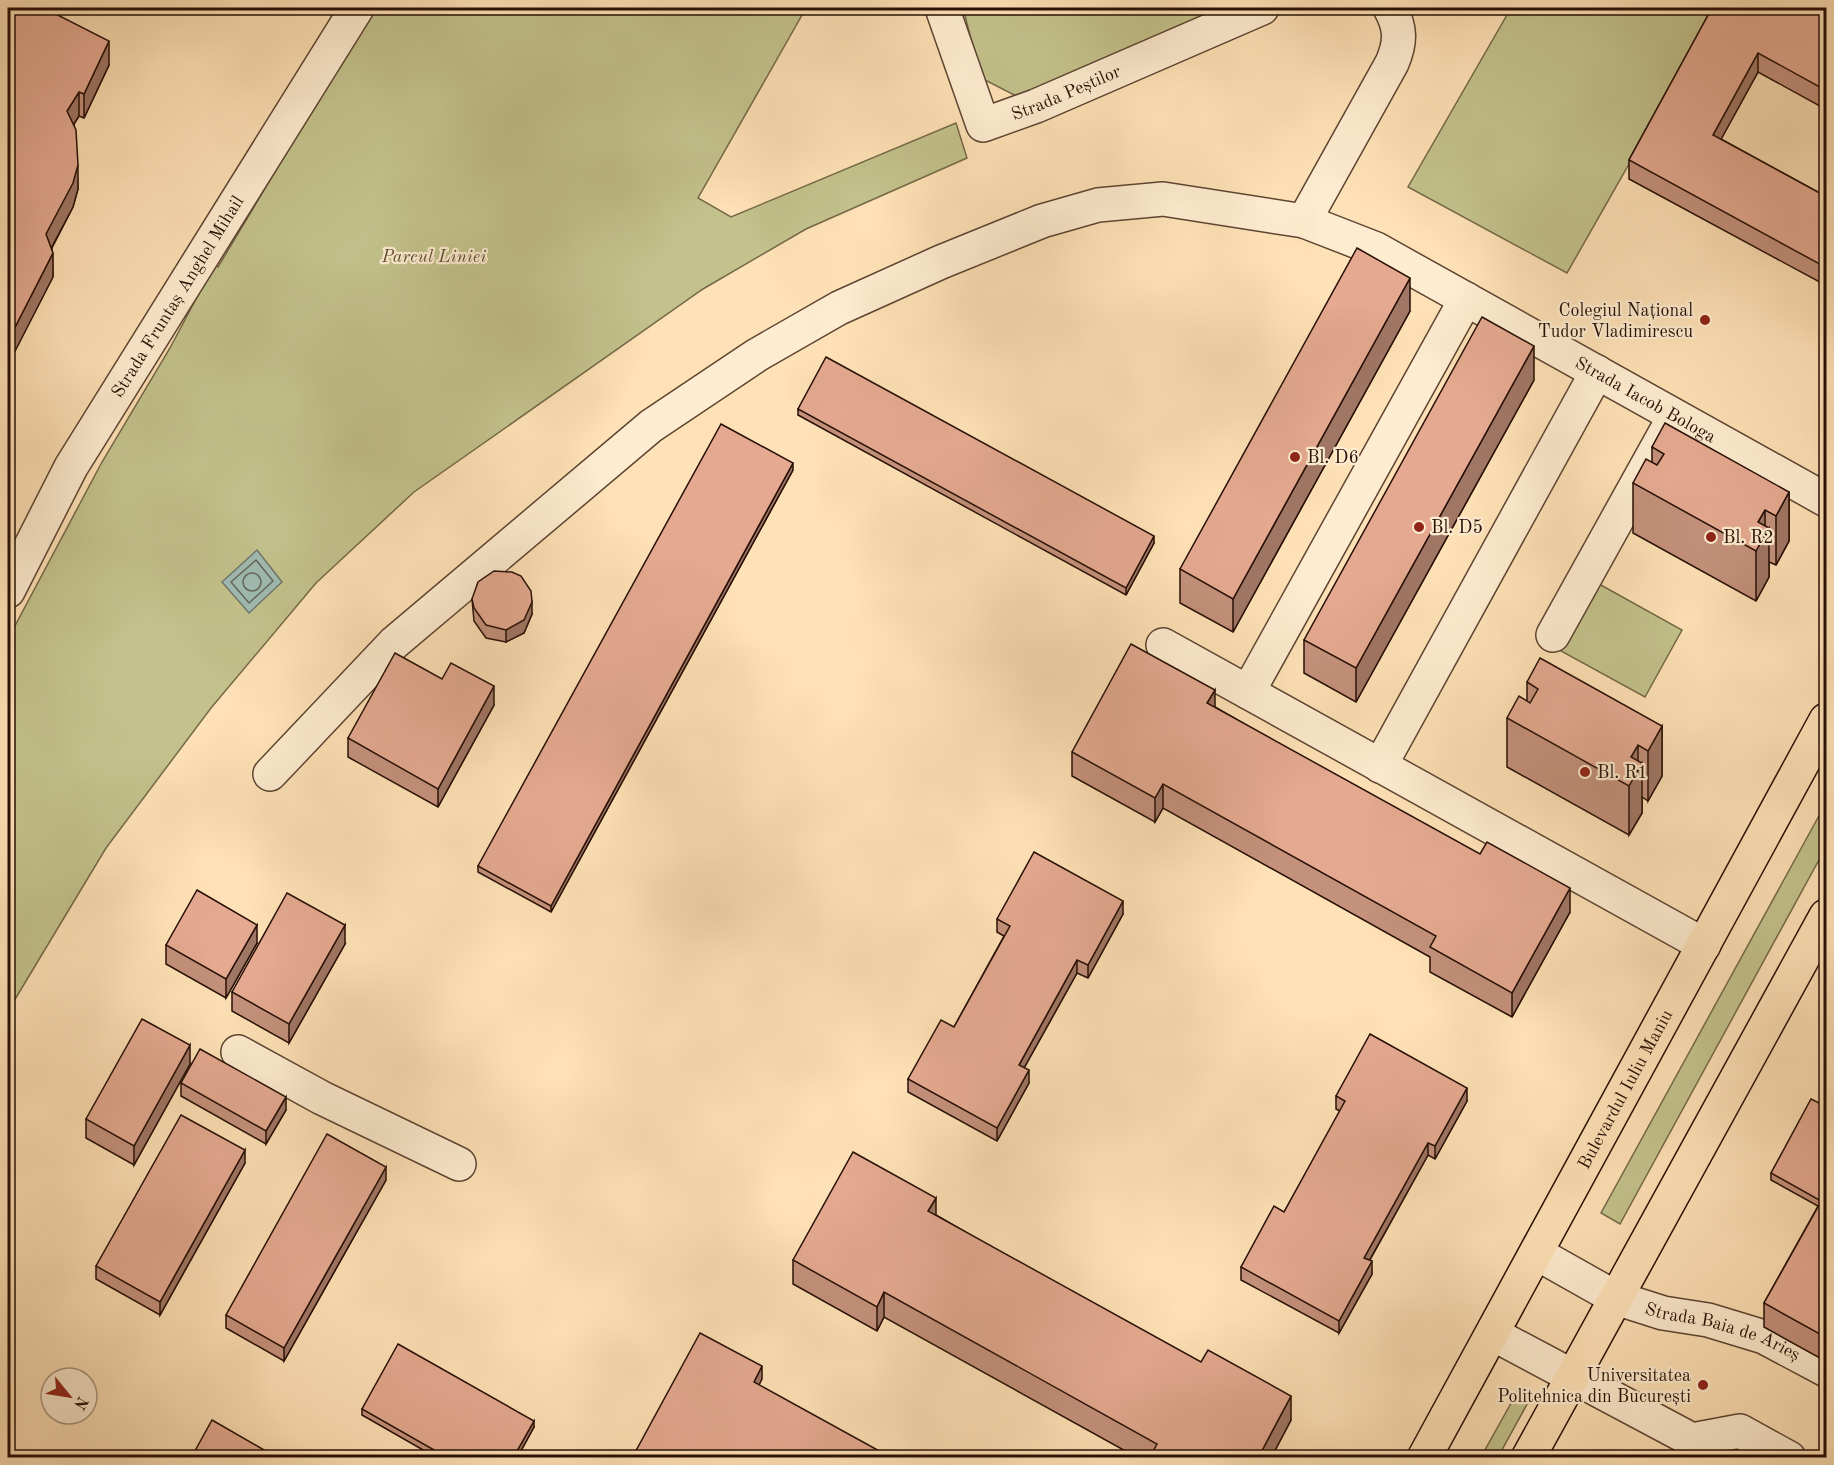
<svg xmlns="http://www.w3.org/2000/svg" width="1834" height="1465" font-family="'Old Standard TT',serif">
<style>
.green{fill:#c3c28c;stroke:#756848;stroke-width:1.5}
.water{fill:#a0bcb3;stroke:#70776d;stroke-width:1.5}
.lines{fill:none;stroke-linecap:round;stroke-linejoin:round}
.shore{stroke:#64665c;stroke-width:1.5}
.minor-casing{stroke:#5d4431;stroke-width:36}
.major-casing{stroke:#270f05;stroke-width:36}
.minor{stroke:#feecd0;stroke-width:33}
.major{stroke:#fee1b6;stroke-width:33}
.wall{fill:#c4917c;stroke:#270f05;stroke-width:1.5}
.shaded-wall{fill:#a07665;stroke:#270f05;stroke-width:1.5}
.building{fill:#e4a990;stroke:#270f05;stroke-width:1.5}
.poi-dot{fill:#8f2418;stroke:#feecd0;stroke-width:2}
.labels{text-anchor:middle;stroke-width:4.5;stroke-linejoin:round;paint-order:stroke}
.street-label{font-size:18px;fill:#270f05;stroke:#feecd0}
.park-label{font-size:18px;font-style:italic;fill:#5e4e34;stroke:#feecd0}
.poi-label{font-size:18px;fill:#270f05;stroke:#feecd0;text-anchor:start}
</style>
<rect width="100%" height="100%" fill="#fee1b6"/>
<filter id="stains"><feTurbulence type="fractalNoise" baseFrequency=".00333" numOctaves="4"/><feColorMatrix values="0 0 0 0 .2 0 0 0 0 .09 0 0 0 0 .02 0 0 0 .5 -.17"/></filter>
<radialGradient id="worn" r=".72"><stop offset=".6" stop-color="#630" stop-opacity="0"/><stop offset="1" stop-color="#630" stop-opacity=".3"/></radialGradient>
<!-- green -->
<g class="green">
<polygon points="373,8 806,8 698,198 731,217 956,123 967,158 806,229 703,289 414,492 316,583 211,708 106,848 8,1011 8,639 102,462 170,348 214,265 218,267"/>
<polygon points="963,8 1231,8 1026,101 981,78"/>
<polygon points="1511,8 1692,8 1712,18 1567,273 1408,187"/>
<polygon points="1599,584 1682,630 1645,697 1561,651"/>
<polygon points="1826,803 1826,847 1620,1224 1601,1213"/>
<polygon points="1525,1388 1531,1397 1498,1457 1481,1457 1519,1389"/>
</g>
<!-- water -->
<polygon class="water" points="257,550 282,582 249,613 222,582"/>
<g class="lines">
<!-- shore -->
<g class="shore">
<polygon points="256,560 273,581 249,603 231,582"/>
<circle cx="252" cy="582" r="9"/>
</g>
<defs>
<g id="minor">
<path id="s1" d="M942,8L983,125L1036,106L1262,8"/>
<path d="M1304,221L1392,63C1401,42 1401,28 1390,8"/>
<path id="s2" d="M8,591L71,467L357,8"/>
<polyline points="1553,635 1673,419"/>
<polyline points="1163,645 1704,945"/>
<polyline points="1248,692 1466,299"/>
<polyline points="1380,766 1597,372"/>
<path id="s3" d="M270,774L394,643L651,426L757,355L839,308L941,262L1042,221L1098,205L1163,199L1304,221L1376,249L1826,500"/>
<polyline points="238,1052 322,1098 459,1164"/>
<path id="s4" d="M1536,1253L1616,1298L1663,1313L1708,1320L1764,1337L1826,1370"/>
<polyline points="1493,1334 1692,1440 1740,1431 1789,1458"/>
</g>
<g id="major">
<path id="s5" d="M1424,1458L1826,720"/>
<polyline points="1528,1458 1826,916"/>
</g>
</defs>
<!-- minor casing -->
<use href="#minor" class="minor-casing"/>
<!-- major casing -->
<use href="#major" class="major-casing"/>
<!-- minor -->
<use href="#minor" class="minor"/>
<!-- major -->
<use href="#major" class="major"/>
</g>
<!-- wall -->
<g class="wall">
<polygon points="8,8 109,65 84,118 79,116 74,124 78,189 73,207 52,248 53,277"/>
<polygon points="1712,8 1827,8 1827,110 1758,72 1721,139 1827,197 1827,286 1629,179 1629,160"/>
<polygon points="1410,311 1233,632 1180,603 1180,569"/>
<polygon points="1534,380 1356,702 1304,673 1304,640"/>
<polygon points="798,409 1154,543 1126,595 798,415"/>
<polygon points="1652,447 1789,492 1789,541 1776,565 1769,562 1769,577 1756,601 1633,533 1633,483 1652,462"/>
<polygon points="793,470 551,912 478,872 478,866"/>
<polygon points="472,599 532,614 524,633 506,642 486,638 474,621"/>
<polygon points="442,679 494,705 438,807 348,757 348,738"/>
<polygon points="1527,682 1662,726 1662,776 1648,801 1642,797 1642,813 1629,835 1507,767 1507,718 1527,701"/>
<polygon points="1215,707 1570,912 1512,1017 1430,972 1430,957 1163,808 1155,822 1072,776 1072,752"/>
<polygon points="1123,914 1088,978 1077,973 1024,1068 1029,1083 997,1141 908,1092 908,1079 954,1027 1004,936 997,932 997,919"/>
<polygon points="257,943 226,998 166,964 166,945"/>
<polygon points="345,944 289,1043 232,1011 232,992"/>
<polygon points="190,1064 134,1165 86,1138 86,1119"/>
<polygon points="181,1083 286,1110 266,1144 181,1096"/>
<polygon points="1336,1096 1467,1101 1435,1159 1428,1155 1370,1260 1372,1274 1339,1333 1241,1280 1241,1267 1284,1212 1340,1111 1336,1109"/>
<polygon points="1827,1107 1827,1362 1764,1327 1764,1303 1818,1206 1771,1180 1771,1173"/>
<polygon points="245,1163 160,1315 96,1279 96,1266"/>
<polygon points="386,1180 284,1361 226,1328 226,1315"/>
<polygon points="936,1215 1291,1420 1271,1458 1138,1458 884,1317 877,1331 793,1284 793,1260"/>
<polygon points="362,1409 534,1427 517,1458 437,1458 362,1415"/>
</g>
<!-- shaded-wall -->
<g class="shaded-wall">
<polygon points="109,41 109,65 84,118 84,94"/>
<polygon points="1758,53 1758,72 1713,154 1713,135"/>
<polygon points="79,92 79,116 67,135 67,111"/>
<polygon points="78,165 78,189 73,207 46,258 46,234"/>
<polygon points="53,253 53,277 8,365 8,341"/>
<polygon points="1410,278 1410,311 1233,632 1233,599"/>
<polygon points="1534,346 1534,380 1356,702 1356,668"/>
<polygon points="793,463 793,470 551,912 551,906"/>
<polygon points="1789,492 1789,541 1776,565 1776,516"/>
<polygon points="1765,510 1765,535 1769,528 1769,577 1756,601 1756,551 1758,522"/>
<polygon points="1154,536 1154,543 1126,595 1126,588"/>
<polygon points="532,602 532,614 524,633 506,642 506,630"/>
<polygon points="494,686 494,705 438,807 438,789"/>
<polygon points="1215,690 1215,714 1207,703"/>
<polygon points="1662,726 1662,776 1648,801 1648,751"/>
<polygon points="1638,745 1638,770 1642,763 1642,813 1629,835 1629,786 1631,757"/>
<polygon points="1163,784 1163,808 1155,822 1155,798"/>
<polygon points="1570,888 1570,912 1512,1017 1512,993"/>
<polygon points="1123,901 1123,914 1088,978 1088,965"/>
<polygon points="257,925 257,943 226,998 226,979"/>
<polygon points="345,925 345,944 289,1043 289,1024"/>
<polygon points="1077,960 1077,973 1019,1077 1019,1065"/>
<polygon points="190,1045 190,1064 134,1165 134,1146"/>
<polygon points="1029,1070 1029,1083 997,1141 997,1128"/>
<polygon points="1467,1088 1467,1101 1435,1159 1435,1146"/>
<polygon points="286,1097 286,1110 266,1144 266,1131"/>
<polygon points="1428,1143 1428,1155 1364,1270 1364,1258"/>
<polygon points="245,1150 245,1163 160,1315 160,1302"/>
<polygon points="386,1167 386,1180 284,1361 284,1348"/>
<polygon points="936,1198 936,1222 928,1211"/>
<polygon points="1372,1261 1372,1274 1339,1333 1339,1321"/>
<polygon points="884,1292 884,1317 877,1331 877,1307"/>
<polygon points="762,1366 762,1379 754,1395 754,1382"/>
<polygon points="1291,1396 1291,1420 1271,1458 1258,1458"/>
<polygon points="534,1421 534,1427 517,1458 513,1458"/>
</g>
<!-- building -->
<g class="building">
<polygon points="8,8 44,8 109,41 84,94 79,92 67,111 76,130 78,165 73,183 46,234 53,253 8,341"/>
<polygon points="1712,8 1827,8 1827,91 1758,53 1713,135 1827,197 1827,268 1629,160"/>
<polygon points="1357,248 1410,278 1233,599 1180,569"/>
<polygon points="1482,317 1534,346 1356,668 1304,640"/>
<polygon points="826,357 1154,536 1126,588 798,409"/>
<polygon points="1665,423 1789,492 1776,516 1765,510 1758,522 1769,528 1756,551 1633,483 1646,459 1657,465 1664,454 1652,447"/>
<polygon points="721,424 793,463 551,906 478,866"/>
<polygon points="494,571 512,572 521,576 531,591 532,602 524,620 506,630 486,625 474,608 472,599 478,582"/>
<polygon points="1131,644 1215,690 1207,703 1480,854 1487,842 1570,888 1512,993 1430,947 1436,936 1163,784 1155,798 1072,752"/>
<polygon points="395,653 442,679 451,663 494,686 438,789 348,738"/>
<polygon points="1540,658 1662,726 1648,751 1638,745 1631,757 1642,763 1629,786 1507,718 1519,696 1530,703 1538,689 1527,682"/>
<polygon points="1034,852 1123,901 1088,965 1077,960 1019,1065 1029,1070 997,1128 908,1079 941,1020 954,1027 1010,926 997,919"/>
<polygon points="197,890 257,925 226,979 166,945"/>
<polygon points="287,893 345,925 289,1024 232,992"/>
<polygon points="142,1019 190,1045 134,1146 86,1119"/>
<polygon points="1370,1034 1467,1088 1435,1146 1428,1143 1364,1258 1372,1261 1339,1321 1241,1267 1274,1206 1284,1212 1345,1101 1336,1096"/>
<polygon points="200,1049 286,1097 266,1131 181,1083"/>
<polygon points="1811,1099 1827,1107 1827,1191 1821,1201 1771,1173"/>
<polygon points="181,1115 245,1150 160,1302 96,1266"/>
<polygon points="327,1134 386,1167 284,1348 226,1315"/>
<polygon points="853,1152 936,1198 928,1211 1201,1362 1208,1350 1291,1396 1258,1458 1155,1458 1151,1455 1157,1444 884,1292 877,1307 793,1260"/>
<polygon points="1827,1191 1827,1338 1764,1303"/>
<polygon points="700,1333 762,1366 754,1382 892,1458 632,1458"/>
<polygon points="398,1344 534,1421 513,1458 448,1458 362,1409"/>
<polygon points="212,1420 278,1458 191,1458"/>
</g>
<!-- markers -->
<g class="poi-dot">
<circle cx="1705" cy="320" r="6"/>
<circle cx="1295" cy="457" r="6"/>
<circle cx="1419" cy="527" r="6"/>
<circle cx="1711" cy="537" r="6"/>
<circle cx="1585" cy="772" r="6"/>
<circle cx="1703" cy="1385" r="6"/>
</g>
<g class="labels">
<!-- street labels -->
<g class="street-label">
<text dy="6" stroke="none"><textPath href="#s1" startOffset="213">Strada Peștilor</textPath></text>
<text dy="6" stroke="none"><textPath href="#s2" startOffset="340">Strada Fruntaș Anghel Mihail</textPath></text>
<text dy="6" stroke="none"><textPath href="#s3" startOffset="1612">Strada Iacob Bologa</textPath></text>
<text dy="6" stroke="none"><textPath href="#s5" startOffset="420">Bulevardul Iuliu Maniu</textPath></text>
<text dy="6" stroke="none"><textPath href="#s4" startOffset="204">Strada Baia de Arieș</textPath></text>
</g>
<!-- park labels -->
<g class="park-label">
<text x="434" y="262">Parcul Liniei</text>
</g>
<!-- poi labels -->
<g class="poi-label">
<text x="1693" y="316" text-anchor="end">Colegiul Național<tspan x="1693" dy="21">Tudor Vladimirescu</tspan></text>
<text x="1307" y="463">Bl. D6</text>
<text x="1431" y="533">Bl. D5</text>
<text x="1723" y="543">Bl. R2</text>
<text x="1597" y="778">Bl. R1</text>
<text x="1691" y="1381" text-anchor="end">Universitatea<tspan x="1691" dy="21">Politehnica din București</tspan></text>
</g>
</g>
<!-- margin -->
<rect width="1834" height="1465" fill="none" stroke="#fee1b6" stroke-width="30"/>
<rect x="9" y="9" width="1816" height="1447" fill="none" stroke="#270f05" stroke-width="3"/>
<rect x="15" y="15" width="1804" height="1435" fill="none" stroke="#270f05" stroke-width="1.5"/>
<!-- north arrow -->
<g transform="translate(69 1396) rotate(120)"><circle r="28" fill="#feecd0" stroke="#a8947f" stroke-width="1.5"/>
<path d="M0-4.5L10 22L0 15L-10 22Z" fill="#8f2418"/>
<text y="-9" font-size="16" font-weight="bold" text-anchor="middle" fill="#270f05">N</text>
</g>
<rect width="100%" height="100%" filter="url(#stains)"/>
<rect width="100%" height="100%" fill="url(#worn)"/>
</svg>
